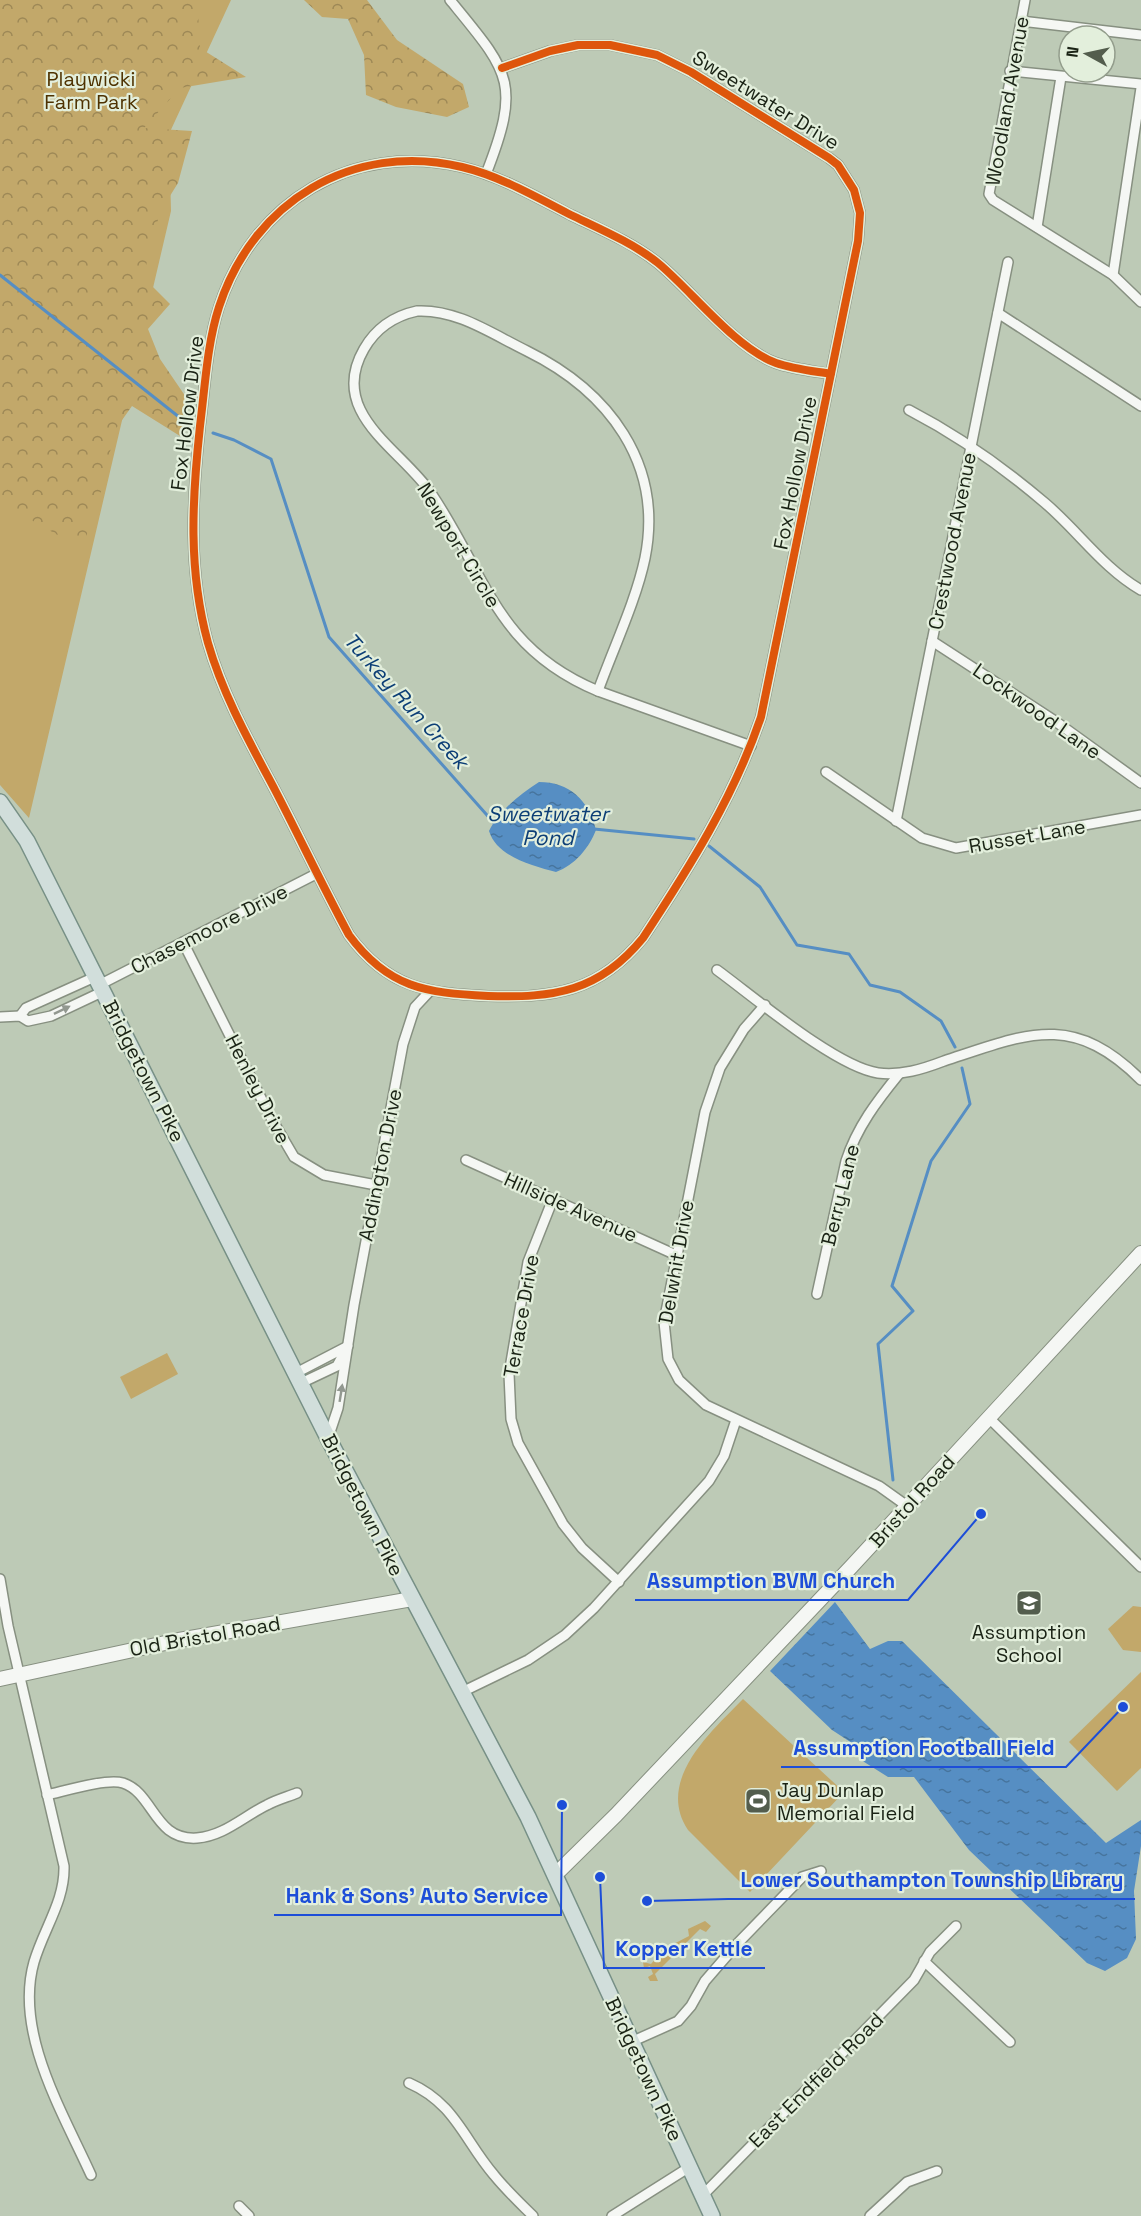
<svg xmlns="http://www.w3.org/2000/svg" width="1141" height="2216" font-family="'Space Grotesk',sans-serif">
<style>
.green{fill:#c2a86a}
.forest{fill:url(#forest-crowns)}
.water{fill:url(#water-ripples)}
.lines{fill:none;stroke-linecap:round;stroke-linejoin:round}
.stream{stroke:#568ec3;stroke-width:3}
.street-casing{stroke:#879081;stroke-width:12}
.secondary-casing{stroke:#879081;stroke-width:16}
.primary-casing{stroke:#779086;stroke-width:18}
.street{stroke:#f5f7f4;stroke-width:9}
.secondary{stroke:#f5f7f4;stroke-width:14}
.primary{stroke:#d1dedb;stroke-width:15}
.cycleway-casing{stroke:#e3efdc;stroke-width:11}
.cycleway{stroke:#de560c;stroke-width:8}
.oneway{fill:#929890}
.labels{text-anchor:middle;stroke-width:4.5;stroke-linejoin:round;paint-order:stroke}
.park-label{font-size:20px;fill:#4e3201;stroke:#e3efdc}
.street-label{font-size:20px;fill:#1a2315;stroke:#e3efdc}
.poi-label{font-size:20px;fill:#1a2315;stroke:#e3efdc}
.water-label{font-size:21px;font-style:italic;fill:#0d3f76;stroke:#e3efdc}
.leader{fill:none;stroke:#1d4ed8;stroke-width:2}
.callout-dot{fill:#1d4ed8;stroke:#e3efdc;stroke-width:2}
.callout-label{font-size:21px;text-anchor:middle;font-weight:bold;fill:#1d4ed8;stroke:#e3efdc;stroke-width:4.5;stroke-linejoin:round;paint-order:stroke}
</style>
<defs>
<pattern id="forest-crowns" width="20" height="18" patternUnits="userSpaceOnUse" patternTransform="scale(1.5)"><rect width="20" height="18" fill="#c2a86a"/><path d="M2 6a3 3 0 1 1 6 0M12 15a3 3 0 1 1 6 0" fill="none" stroke="#9d8856"/></pattern>
<pattern id="water-ripples" width="26" height="14" patternUnits="userSpaceOnUse" patternTransform="scale(1.5)"><rect width="26" height="14" fill="#568ec3"/><path d="M2 4q2-2 4 0t4 0M15 11q2-2 4 0t4 0" fill="none" stroke="#46749d"/></pattern>
</defs>
<rect width="100%" height="100%" fill="#bdcab6"/>
<!-- green -->
<g class="green">
<polygon points="0,0 231,0 169,134 171,211 29,818 0,785"/>
<polygon points="167,1353 178,1374 131,1399 120,1377"/>
<polygon points="1133,1606 1141,1607 1141,1652 1123,1650 1108,1629"/>
<polygon points="1141,1672 1141,1768 1117,1791 1069,1742"/>
<path d="M743,1699L844,1792L750,1892L688,1830C655,1780 712,1731 743,1699Z"/>
<polygon points="705,1921 711,1926 706,1932 700,1929 655,1974 658,1981 650,1981 648,1977 653,1974 650,1966 644,1968 643,1962 651,1964 664,1949 689,1936 688,1929"/>
</g>
<!-- forest -->
<g class="forest">
<polygon points="0,0 202,0 198,12 200,48 246,77 180,88 144,128 192,131 178,183 160,212 143,277 170,304 148,329 160,359 190,403 180,436 132,406 115,430 101,491 82,549 14,510 0,505"/>
<polygon points="304,0 367,0 397,40 463,84 469,107 447,117 396,107 366,95 364,55 348,19 322,17"/>
</g>
<!-- water -->
<g class="water">
<path d="M539,782C569,782 589,800 596,830C589,848 575,865 556,872C533,866 497,857 489,831C498,812 520,794 539,782Z"/>
<polygon points="835,1602 870,1649 888,1641 902,1641 1106,1843 1141,1820 1141,1846 1134,1891 1136,1939 1127,1958 1105,1971 1087,1963 969,1850 914,1777 888,1777 861,1760 855,1745 832,1730 770,1671"/>
</g>
<g class="lines">
<!-- stream -->
<g class="stream">
<polyline points="0,275 184,421"/>
<polyline points="213,433 234,440 271,459 329,637 494,823"/>
<polyline points="594,829 694,839"/>
<polyline points="709,846 760,887 797,945 849,954 870,985 900,992 941,1021 955,1047"/>
<polyline points="893,1480 878,1344 913,1311 892,1286 931,1161 970,1104 962,1068"/>
</g>
<defs>
<g id="street">
<path d="M450,0C509,72 522,82 486,174"/>
<polyline points="1025,0 989,194 993,200 1113,275 1141,302"/>
<polyline points="1021,21 1141,35"/>
<path d="M502,68L550,51L578,45H610L657,55L691,72L829,158L838,165L854,190L860,213L858,241L761,717C734,797 689,868 643,938C599,992 554,998 488,996C426,993 388,988 349,935C323,887 300,838 275,790C250,743 223,695 208,643C188,570 192,500 200,426C205,387 207,344 219,307C253,202 352,141 462,167C500,176 536,197 571,215C600,229 633,243 658,263C692,291 735,348 776,363C793,369 813,371 831,374"/>
<polyline points="1010,71 1141,84"/>
<polyline points="1037,227 1061,77"/>
<polyline points="1113,275 1141,88"/>
<path d="M417,311C457,309 492,334 527,351C608,391 664,463 645,558C636,601 613,649 598,691C495,648 487,576 431,493C401,449 327,413 364,349C376,328 394,316 417,311Z"/>
<polyline points="998,313 1141,406"/>
<path d="M909,410C957,435 1004,468 1045,503C1078,531 1103,568 1141,590"/>
<polyline points="932,641 1055,721 1141,783"/>
<polyline points="598,691 751,746"/>
<polyline points="826,772 922,838 956,848 1141,815"/>
<polyline points="896,821 1008,262"/>
<polyline points="183,942 270,1116 294,1157 324,1175 376,1185"/>
<path d="M717,970C754,997 836,1067 878,1073C901,1076 923,1069 944,1061C1026,1034 1072,1011 1141,1080"/>
<polyline points="101,984 316,874"/>
<polyline points="765,1005 744,1029 720,1068 705,1112 664,1322 668,1359 679,1380 706,1405 879,1486 907,1506"/>
<polyline points="20,1016 26,1008 97,976"/>
<polyline points="0,1017 20,1016 28,1021 51,1016 104,991"/>
<polyline points="466,1160 676,1255"/>
<polyline points="553,1199 528,1262 509,1374 511,1419 518,1443 563,1524 582,1548 619,1582"/>
<path d="M817,1294L846,1161C857,1127 877,1101 899,1074"/>
<polyline points="296,1373 348,1346"/>
<polyline points="301,1383 337,1366 344,1353"/>
<polyline points="988,1417 1141,1567"/>
<polyline points="328,1438 338,1408 354,1305 403,1044 415,1007 429,992"/>
<path d="M0,1579L8,1626L64,1866C65,1901 44,1928 34,1962C14,2032 62,2111 91,2175"/>
<polyline points="462,1692 528,1660 565,1635 594,1608 709,1481 724,1456 736,1420"/>
<path d="M47,1795C65,1791 107,1778 123,1783C154,1793 154,1841 197,1838C224,1836 244,1816 267,1805C276,1800 287,1797 297,1793"/>
<polyline points="924,1961 1010,2042"/>
<polyline points="631,2042 678,2021 691,2006 705,1981 737,1944 802,1877 821,1871"/>
<path d="M409,2083C455,2103 464,2140 494,2175C506,2190 520,2203 533,2216"/>
<polyline points="702,2196 914,1980 930,1952 956,1926"/>
<polyline points="239,2206 249,2216"/>
<polyline points="612,2216 688,2168"/>
<polyline points="870,2216 907,2182 937,2171"/>
</g>
<g id="secondary">
<polyline points="0,1679 179,1640 412,1599"/>
<polyline points="555,1875 616,1815 851,1567 1141,1253"/>
</g>
<polyline id="primary" points="0,802 27,841 328,1438 528,1817 712,2216"/>
</defs>
<!-- street casing -->
<use href="#street" class="street-casing"/>
<!-- secondary casing -->
<use href="#secondary" class="secondary-casing"/>
<!-- primary casing -->
<use href="#primary" class="primary-casing"/>
<!-- street -->
<use href="#street" class="street"/>
<!-- secondary -->
<use href="#secondary" class="secondary"/>
<!-- primary -->
<use href="#primary" class="primary"/>
<defs>
<path id="cycleway" d="M502,68L550,51L578,45H610L657,55L691,72L829,158L838,165L854,190L860,213L858,241L761,717C734,797 689,868 643,938C599,992 554,998 488,996C426,993 388,988 349,935C323,887 300,838 275,790C250,743 223,695 208,643C188,570 192,500 200,426C205,387 207,344 219,307C253,202 352,141 462,167C500,176 536,197 571,215C600,229 633,243 658,263C692,291 735,348 776,363C793,369 813,371 831,374"/>
</defs>
<!-- cycleway casing -->
<use href="#cycleway" class="cycleway-casing"/>
<!-- cycleway -->
<use href="#cycleway" class="cycleway"/>
</g>
<!-- one-way arrows -->
<defs><path id="oneway-solid" d="M-6-.8H1V-3.2L6.5 0L1 3.2V.8H-6Z" transform="scale(1.5)"/></defs>
<g class="oneway">
<use href="#oneway-solid" transform="translate(62 1010) rotate(-26)"/>
<use href="#oneway-solid" transform="translate(341 1393) rotate(-81)"/>
</g>
<!-- icons -->
<defs>
<symbol id="school-square" viewBox="-11 -11 22 22"><rect x="-9" y="-9" width="18" height="18" rx="4" fill="#535d4d" stroke="#e3efdc"/><path d="M0-5L7-2L0 1L-7-2ZM-4 1L0 2.5L4 1V4Q0 6-4 4Z" fill="#fff"/></symbol>
<symbol id="stadium-square" viewBox="-11 -11 22 22"><rect x="-9" y="-9" width="18" height="18" rx="4" fill="#535d4d" stroke="#e3efdc"/><path d="M0-5a6.5 5 0 1 0 0 10a6.5 5 0 1 0 0-10ZM-3.5-1.8h7v3.6h-7Z" fill="#fff"/></symbol>
</defs>
<g fill-rule="evenodd">
<use href="#school-square" x="1014" y="1588" width="30" height="30"/>
<use href="#stadium-square" x="743" y="1786" width="30" height="30"/>
</g>
<g class="labels">
<!-- park labels -->
<g class="park-label">
<text x="91" y="86">Playwicki<tspan x="91" dy="23">Farm Park</tspan></text>
</g>
<!-- street labels -->
<g class="street-label">
<text transform="translate(766 100) rotate(32)" y="7">Sweetwater Drive</text>
<text transform="translate(1007 101) rotate(-80)" y="7">Woodland Avenue</text>
<text transform="translate(187 413) rotate(-83)" y="7">Fox Hollow Drive</text>
<text transform="translate(795 473) rotate(-79)" y="7">Fox Hollow Drive</text>
<text transform="translate(952 541) rotate(-79)" y="7">Crestwood Avenue</text>
<text transform="translate(459 545) rotate(59)" y="7">Newport Circle</text>
<text transform="translate(1037 711) rotate(35)" y="7">Lockwood Lane</text>
<text transform="translate(1027 836) rotate(-10)" y="7">Russet Lane</text>
<text transform="translate(209 929) rotate(-27)" y="7">Chasemoore Drive</text>
<text transform="translate(144 1071) rotate(63)" y="7">Bridgetown Pike</text>
<text transform="translate(258 1089) rotate(63)" y="7">Henley Drive</text>
<text transform="translate(380 1165) rotate(-79)" y="7">Addington Drive</text>
<text transform="translate(840 1195) rotate(-76)" y="7">Berry Lane</text>
<text transform="translate(571 1207) rotate(24)" y="7">Hillside Avenue</text>
<text transform="translate(676 1262) rotate(-80)" y="7">Delwhit Drive</text>
<text transform="translate(521 1316) rotate(-80)" y="7">Terrace Drive</text>
<text transform="translate(912 1501) rotate(-48)" y="7">Bristol Road</text>
<text transform="translate(363 1505) rotate(63)" y="7">Bridgetown Pike</text>
<text transform="translate(205 1636) rotate(-10)" y="7">Old Bristol Road</text>
<text transform="translate(644 2069) rotate(65)" y="7">Bridgetown Pike</text>
<text transform="translate(816 2080) rotate(-45)" y="7">East Endfield Road</text>
</g>
<!-- poi labels -->
<g class="poi-label">
<text x="1029" y="1639">Assumption<tspan x="1029" dy="23">School</tspan></text>
<text x="777" y="1797" text-anchor="start">Jay Dunlap<tspan x="777" dy="23">Memorial Field</tspan></text>
</g>
<!-- water labels -->
<g class="water-label">
<text transform="translate(406 701) rotate(48)" y="7">Turkey Run Creek</text>
<text x="548" y="821">Sweetwater<tspan x="548" dy="24">Pond</tspan></text>
</g>
</g>
<!-- callouts -->
<path class="leader" d="M981 1514L908 1600H635M1123 1707L1066 1767H781M647 1901L728 1899H1135M562 1805L561 1915H274M600 1877L604 1968H765"/>
<g class="callout-dot">
<circle cx="981" cy="1514" r="6"/>
<circle cx="1123" cy="1707" r="6"/>
<circle cx="647" cy="1901" r="6"/>
<circle cx="562" cy="1805" r="6"/>
<circle cx="600" cy="1877" r="6"/>
</g>
<g class="callout-label">
<text x="771" y="1588">Assumption BVM Church</text>
<text x="924" y="1755">Assumption Football Field</text>
<text x="932" y="1887">Lower Southampton Township Library</text>
<text x="417" y="1903">Hank &amp; Sons' Auto Service</text>
<text x="684" y="1956">Kopper Kettle</text>
</g>
<!-- north arrow -->
<g transform="translate(1087 54) rotate(278)"><circle r="28" fill="#e3efdc" stroke="#939d8c" stroke-width="1.5"/>
<path d="M0-4.5L10 22L0 15L-10 22Z" fill="#535d4d"/>
<text y="-9" font-size="16" font-weight="bold" text-anchor="middle" fill="#1a2315">N</text>
</g>
</svg>
